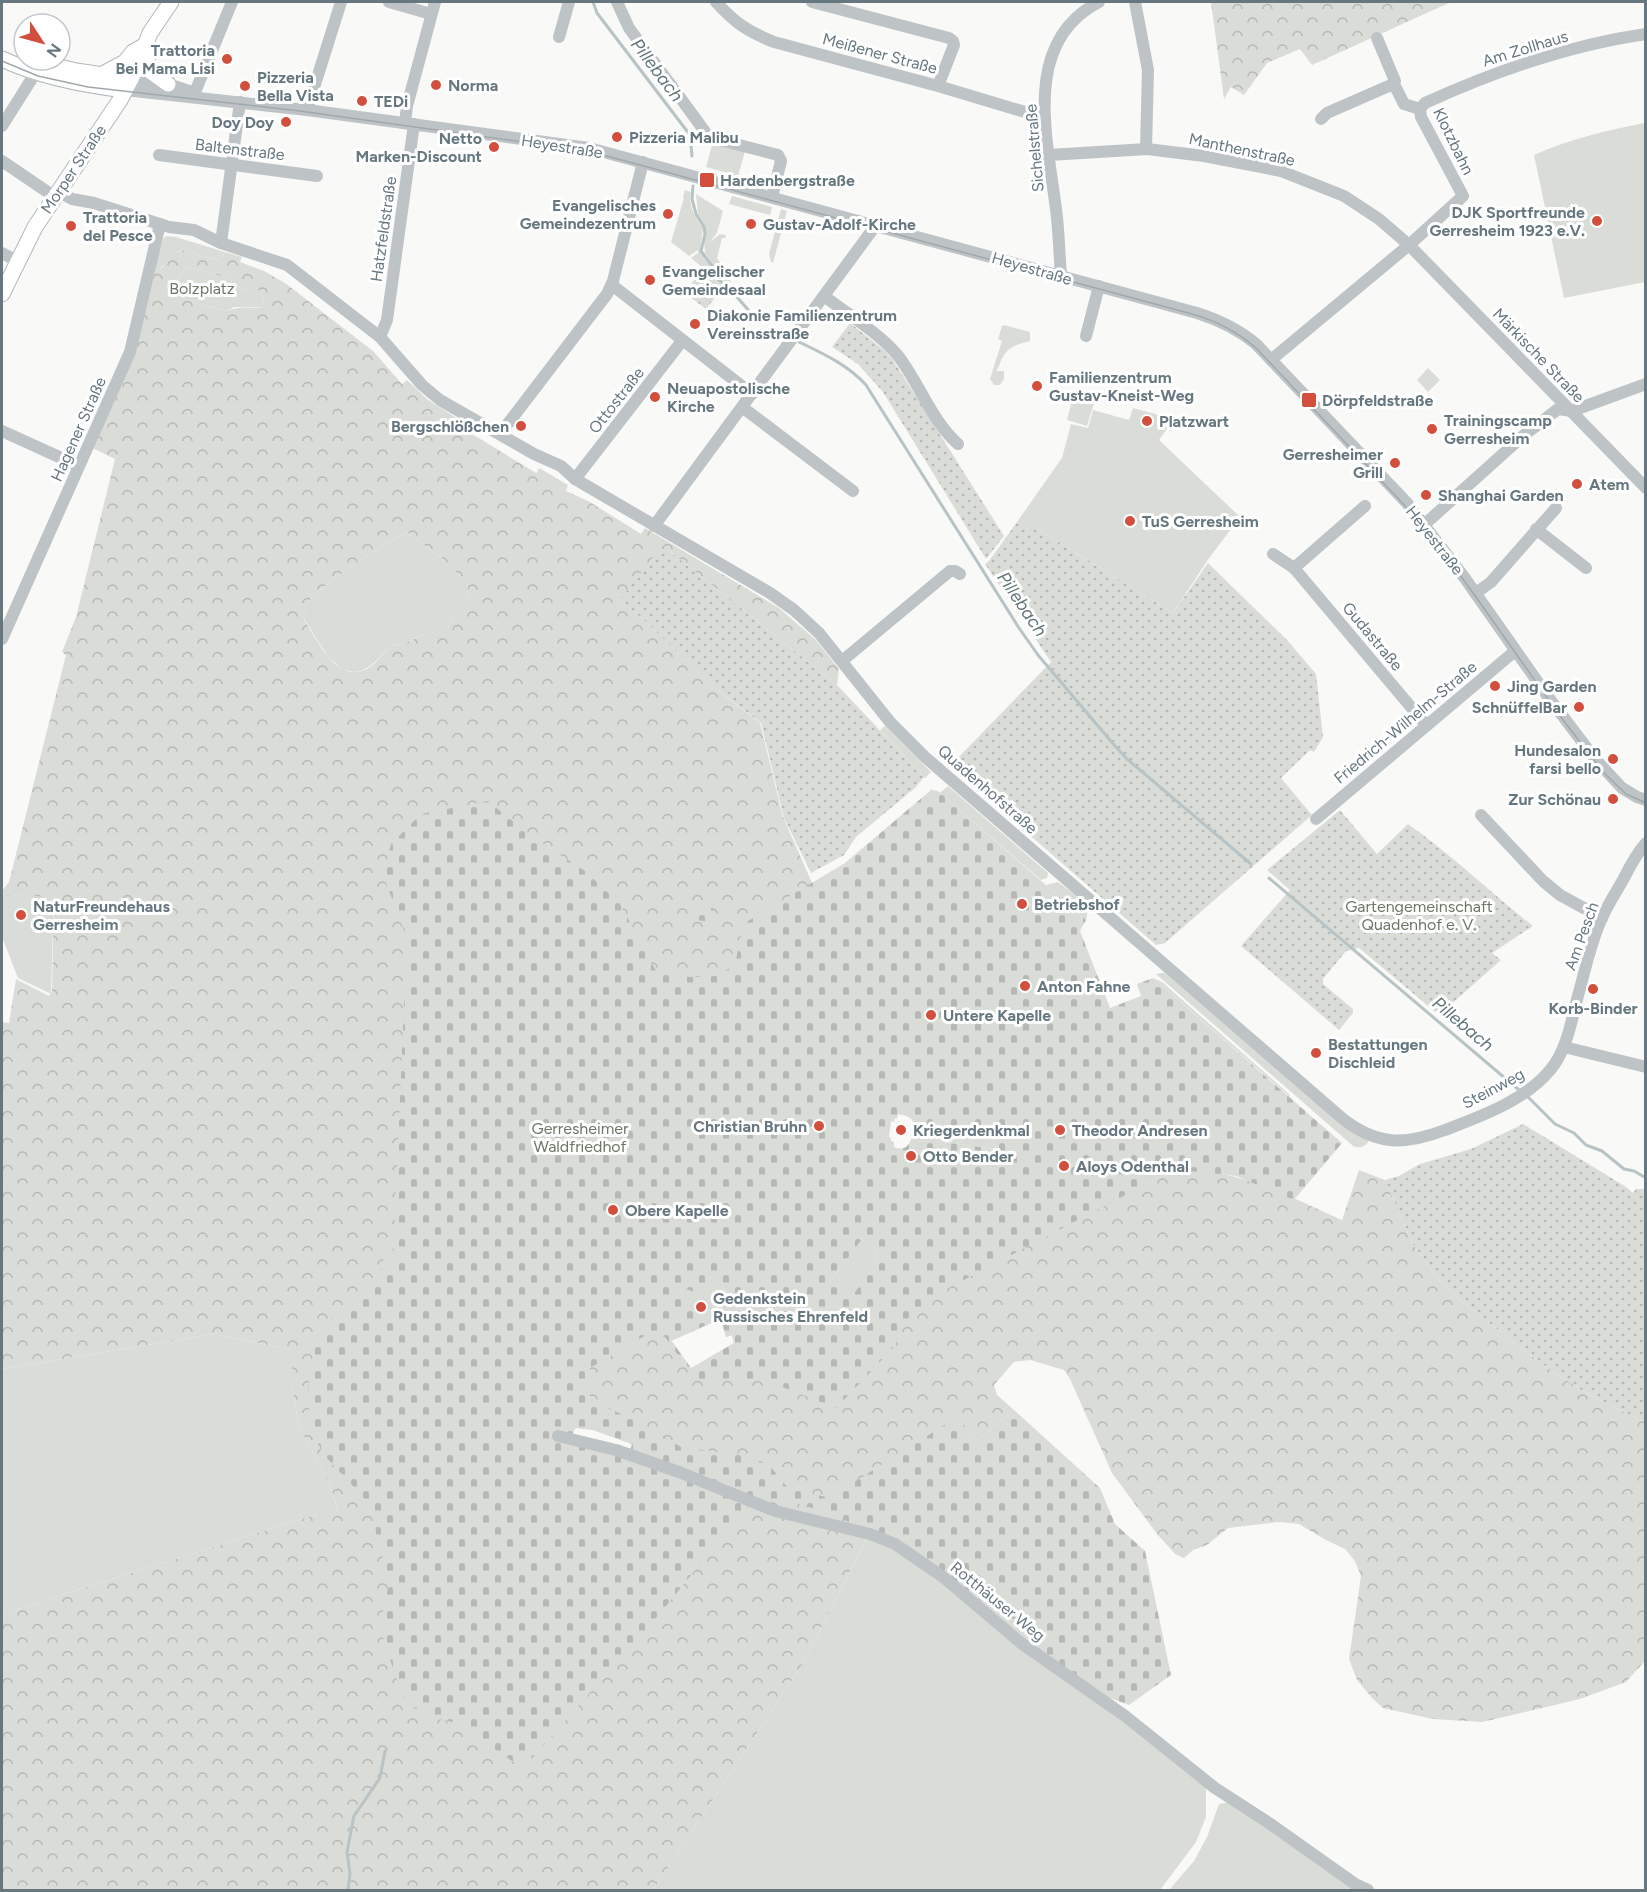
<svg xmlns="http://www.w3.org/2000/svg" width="1647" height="1892" font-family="Figtree,sans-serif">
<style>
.green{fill:#daddd7}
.forest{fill:url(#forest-crowns);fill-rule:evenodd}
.cemetery{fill:url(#cemetery-stones);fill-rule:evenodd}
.garden{fill:url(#garden-dots)}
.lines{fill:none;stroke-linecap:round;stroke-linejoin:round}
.stream{stroke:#b7c3c5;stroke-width:3}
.major-casing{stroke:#b2b8bb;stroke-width:17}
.minor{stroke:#bec3c6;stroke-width:12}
.major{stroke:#fff;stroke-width:15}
.tram{stroke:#a1a8ac;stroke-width:1.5}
.poi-dot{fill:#d24f3e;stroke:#fff;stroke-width:2}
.labels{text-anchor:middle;stroke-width:6;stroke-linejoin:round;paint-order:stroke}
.street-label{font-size:16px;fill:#66777f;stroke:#fff}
.poi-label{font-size:16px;font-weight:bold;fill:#66777f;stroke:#fff;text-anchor:start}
.park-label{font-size:16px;fill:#6b7865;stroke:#fff}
.water-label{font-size:18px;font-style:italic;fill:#627678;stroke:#fff}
</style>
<defs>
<pattern id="forest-crowns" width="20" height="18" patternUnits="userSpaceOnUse" patternTransform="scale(1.5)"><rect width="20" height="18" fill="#daddd7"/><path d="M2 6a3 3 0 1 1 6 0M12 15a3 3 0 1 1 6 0" fill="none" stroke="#b5b8b4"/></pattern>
<pattern id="cemetery-stones" width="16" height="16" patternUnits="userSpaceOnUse" patternTransform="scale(1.5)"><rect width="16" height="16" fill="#daddd7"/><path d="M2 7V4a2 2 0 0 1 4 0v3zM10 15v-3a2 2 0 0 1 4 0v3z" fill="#b5b8b4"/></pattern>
<pattern id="garden-dots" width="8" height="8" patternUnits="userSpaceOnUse" patternTransform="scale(1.5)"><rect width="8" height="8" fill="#daddd7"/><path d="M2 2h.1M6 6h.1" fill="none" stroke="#b5b8b4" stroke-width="1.8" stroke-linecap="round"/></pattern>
</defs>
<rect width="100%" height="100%" fill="#f9f9f7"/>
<!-- green -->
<g class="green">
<path d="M1645,123V282L1564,298L1534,155C1570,139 1607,130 1645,123Z"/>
<polygon points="713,142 745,151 738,176 706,167"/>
<path d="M685,190L691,192C688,205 695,218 703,228L700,251L711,266L712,277L726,288L723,291L720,290L714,299L692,283L703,268L691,258L698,253V250L689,256L671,242L684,198L683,197Z"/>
<polygon points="696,194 723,211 717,233 710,242 720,234 726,235 725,238 722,238 717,258 731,281 728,285 716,275 715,268 705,253 704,241 706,231 698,214"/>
<polygon points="732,196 772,207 770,215 729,204"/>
<polygon points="781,209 787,211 773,263 771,262 769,254"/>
<path d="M166,236L176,237L225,252L219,261L185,250C174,252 170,257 164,265C161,269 155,272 151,275L163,239Z"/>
<path d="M188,267L226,277L244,291L250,284C261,291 264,295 264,307H234L228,311L198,304L183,298L176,289L180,275Z"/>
<path d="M1004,325L1030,332V341C1019,344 1009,346 1003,357C1000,361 1000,366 996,371H1004V379L1000,385H994L990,379L1002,341L998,339L1002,326Z"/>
<polygon points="1428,368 1440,380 1428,392 1417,380"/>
<polygon points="1073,397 1094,403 1087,426 1067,420"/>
<polygon points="1133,408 1174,419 1159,440 1240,517 1207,561 1173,613 1039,530 1029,530 1017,522 1062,458 1071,424 1088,428 1093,410 1129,420"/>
<polygon points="539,468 568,485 566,491 536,474"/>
<path d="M407,532L443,559L467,583L469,597C464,603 457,610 453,617C445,630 449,642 430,631C423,634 416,638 408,642C402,644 396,643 391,647C378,656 373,669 356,672C351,672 348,670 343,670L328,657L304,619C305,615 305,609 306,606C314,589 388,541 407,532Z"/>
<polygon points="885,726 931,772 925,778 880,730"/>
<polygon points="948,786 1048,873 1047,878 1041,880 940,793"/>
<path d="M1058,882C1069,891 1093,904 1086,920L1046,885Z"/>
<polygon points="2,895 54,896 51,994 18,978 2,937"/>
<path d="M1160,973H1165L1369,1140C1366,1147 1359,1149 1353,1146L1156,974Z"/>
<polygon points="1153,978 1162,982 1290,1095 1289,1096"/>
<polygon points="926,1131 960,1135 959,1144 925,1140"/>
<polygon points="966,1136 997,1140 995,1149 965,1145"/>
<polygon points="862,1239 877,1250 873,1268 853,1295 830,1282"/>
<polygon points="717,1275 726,1294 723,1305 717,1309 699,1313 679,1290"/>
<polygon points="214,1334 292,1350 292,1387 299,1427 329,1483 338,1511 308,1517 2,1614 2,1369"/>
<polygon points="868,1536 898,1549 1123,1722 1206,1788 1206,1817 1196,1842 1160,1890 653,1890 802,1665"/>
<polygon points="1230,1802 1357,1890 1169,1890 1194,1861 1207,1837 1219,1804"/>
</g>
<!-- forest -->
<g class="forest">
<polygon points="1211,2 1451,2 1312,65 1300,49 1267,63 1244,95 1231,87 1224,99"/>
<path d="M185,250L219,261L225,252L242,257L240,262L264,271L285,283L373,351L402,384L407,380L428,400L460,420L457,425L566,491L590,502L641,534L645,528L779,608L816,640L839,669L837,685L668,550L619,601L642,618L711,685L760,723L783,817L906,1096L837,1178L830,1282L854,1296L1146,1184C1154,1180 1163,1175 1171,1173C1228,1162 1291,1198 1342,1220L1359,1170L1385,1180L1413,1244L1437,1278L1460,1300L1538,1361L1566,1380L1593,1397L1645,1422V1661L1626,1682L1580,1699L1482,1722L1433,1719L1383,1708L1373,1699L1357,1680L1349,1659L1361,1576L1355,1561L1345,1549L1326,1540L1299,1524L1279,1522L1228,1528L1207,1545L1193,1550L1184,1558L1175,1554L1157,1534L1112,1473L1070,1379L1064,1370L1030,1360L1014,1362L994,1385L997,1395L1014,1410L977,1441L956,1417L868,1536L802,1665L653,1890H2V1614L308,1517L338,1510L329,1483L299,1427L292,1387V1350L214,1334L2,1369V1022L9,1023L16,979L49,996L52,991L54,897L2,895V891L9,882L66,655L62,652L76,617L115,459L88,446L126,365L151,275L163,267L171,254ZM188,267L226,277L244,291L251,285C261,291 264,295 264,307C252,309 238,305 228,311L198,304L183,298L176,289L180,275ZM407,532L443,559L467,583L469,597C464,603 457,610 453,617C445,630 449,642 430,631C422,634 413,641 405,643C399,644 396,644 391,647C382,653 377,663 367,669C335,684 318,640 304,620C305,615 305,610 306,606C314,589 388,541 407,532ZM717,1275L726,1294L721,1299L723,1305L717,1309L699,1313L679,1290L684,1288L696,1293L705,1286L706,1279ZM721,1319L726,1337L732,1335L734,1343L691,1369L671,1341ZM576,1428L593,1430L632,1444L630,1452L572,1438L574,1430Z"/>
</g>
<!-- cemetery -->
<g class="cemetery">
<path d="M931,790L938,791L1086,920L1080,931L1110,1008L1141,996L1137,984L1153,978L1342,1143L1294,1200L1236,1176L1212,1173L1187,1171L1169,1173L1146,1184L941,1292L931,1305L905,1320L894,1347L836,1408L775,1384L741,1378L696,1381L665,1337L648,1334L590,1368L585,1392L603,1406L635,1420L681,1447L748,1456L769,1465L787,1487L829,1498L957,1417L977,1441L1014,1410L1100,1488L1115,1524L1145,1551L1171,1675L1129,1705L1107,1697L870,1531L825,1512L779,1498L746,1507L662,1611L525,1766H519L457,1723L425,1716L407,1702L398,1684L382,1634L381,1619L389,1584L376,1533L374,1509L325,1456C306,1426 306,1391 312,1358C315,1346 316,1337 323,1327L380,1272L383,1260L393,1259L407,938L383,875L391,844L421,814L488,801L531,836L585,871L620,904L656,971L690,977L716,976L735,965L743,924L845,863ZM898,1114C902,1115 909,1116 912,1120C916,1127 912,1145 904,1148C901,1149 896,1148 894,1147V1142L891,1141V1138L889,1137L891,1121L894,1122L895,1118L897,1119ZM926,1131L959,1135V1144L925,1140ZM967,1136L996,1140L995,1149L966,1145ZM862,1239L877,1251L873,1267L853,1295L830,1282ZM717,1275L726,1294L721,1299L723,1305L717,1309L699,1313L679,1290L684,1288L696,1293L705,1286L706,1279ZM721,1319L726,1337L732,1335L734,1343L691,1368L671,1340ZM576,1428L593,1430L632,1444L630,1452L572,1438L574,1430Z"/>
<polygon points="696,908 714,909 713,922 695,920"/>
</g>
<!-- garden -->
<g class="garden">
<polygon points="692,283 714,299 706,309 685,293"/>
<polygon points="850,323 884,350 893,360 1004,536 986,559 883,392 858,364 832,347"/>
<polygon points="1017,522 1029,530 1039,530 1173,613 1208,563 1287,640 1316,674 1323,737 1314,752 1310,750 1281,778 1312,815 1165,943 1156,945 950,766 1051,662 985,564 989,561"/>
<polygon points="668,550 837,685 925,778 923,778 916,787 856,837 844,855 811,873 784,818 761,723 711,685 642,618 619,601 656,553"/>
<path d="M1340,810L1377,854L1408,824C1452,855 1491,893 1533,926L1492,953L1501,960L1439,1015L1359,948L1346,951L1323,979V984L1353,1009V1013L1339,1030L1241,946L1290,890L1267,870Z"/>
<polygon points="1523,1124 1626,1187 1633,1193 1636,1189 1645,1189 1645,1422 1593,1397 1566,1380 1538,1361 1460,1300 1437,1278 1413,1244 1385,1180 1399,1176 1420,1164 1471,1149"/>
</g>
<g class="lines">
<!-- stream -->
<g class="stream">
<polyline points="593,2 597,13 690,135 692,156"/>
<polyline points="693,186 692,199 696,214 704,227 705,234 701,251 713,267 715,277 729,288 758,321"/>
<path d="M799,342C824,354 848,365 866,385L1019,628L1038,655L1115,746L1127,759L1251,864"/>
<polyline points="1269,878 1519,1090"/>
<polyline points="1527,1096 1555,1124 1574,1133 1586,1145 1602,1151 1624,1169 1634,1171 1646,1178"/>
<polyline points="348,1890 350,1874 347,1852 354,1816 380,1778 385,1751"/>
</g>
<defs>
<g id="major">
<polyline points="144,46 150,71 168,84"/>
<path d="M2,59C40,77 83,85 125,90"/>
<polyline points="32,60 76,71 131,79"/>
<polyline points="101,75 125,62 133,52 142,47"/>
<polyline points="2,294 35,227 120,100 137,67 150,33 171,2"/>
</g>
</defs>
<!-- major casing -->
<use href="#major" class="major-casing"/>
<!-- minor -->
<g class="minor">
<polyline points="389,2 431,14"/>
<polyline points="617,2 629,28 706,133 712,138 778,155 781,161 772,197"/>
<path d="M716,2C735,23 747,31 774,42L938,86L1045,118"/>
<polyline points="812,2 949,38 953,41 954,45 938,86"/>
<polyline points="1135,2 1148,70 1146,149"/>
<polyline points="559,37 569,2"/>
<polyline points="1377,38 1395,81 1393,85"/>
<polyline points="131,79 168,84 195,93"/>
<path d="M125,90L307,110L589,148L1197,313C1219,320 1238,329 1256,344L1407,503L1464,577L1549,698L1596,760L1622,788L1637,797L1646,800"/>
<polyline points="193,97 232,2"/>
<path d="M1420,109L1425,103C1495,71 1569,45 1646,34"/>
<polyline points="307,110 341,2"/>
<polyline points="1321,119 1327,113 1391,85 1396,88 1404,104 1420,109"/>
<polyline points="405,123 407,106 435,2"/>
<polyline points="2,126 31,80 34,73"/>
<polyline points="159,155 317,176"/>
<polyline points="1049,155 1147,149 1204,156 1281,171 1344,196 1379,219 1409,245 1646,488"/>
<polyline points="2,161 55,197"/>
<polyline points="59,192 72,199 94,203 166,226"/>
<path d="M169,227L194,230L221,243L287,265L380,337L422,385L440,400L534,454L561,466L575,479L770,593L794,610L819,633L890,722L925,757L1343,1119C1378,1146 1405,1145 1445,1130C1482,1116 1526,1100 1551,1069C1568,1048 1572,1017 1579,992C1586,967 1591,941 1602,918C1608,904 1617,891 1624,878C1630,866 1637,853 1646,843"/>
<polyline points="221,243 240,102"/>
<polyline points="2,253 17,261"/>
<path d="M1061,276C1059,251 1059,227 1055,202C1046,133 1023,41 1099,2"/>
<polyline points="612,285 752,394"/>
<path d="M824,296C846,313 882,335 899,357C920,385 932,421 958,444"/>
<polyline points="1086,336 1099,286"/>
<polyline points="380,337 387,320 414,124"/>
<polyline points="1271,360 1409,245 1463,196 1421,117 1420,109"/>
<polyline points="742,407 853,491"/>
<polyline points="2,431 79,466"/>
<polyline points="500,434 607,294 613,281 643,162"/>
<polyline points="575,479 682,341"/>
<polyline points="1425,524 1523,436 1558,409 1572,411 1646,384"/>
<polyline points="654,526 876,225"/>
<polyline points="1536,529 1586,568"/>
<polyline points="1273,554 1294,568 1426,725"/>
<polyline points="1294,568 1365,506"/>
<polyline points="1476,593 1491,582 1556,508"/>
<polyline points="2,639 130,352 160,224"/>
<polyline points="842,661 950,571 955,571 960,574"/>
<polyline points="1481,815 1543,881 1560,895 1602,918"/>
<polyline points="1316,819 1515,651"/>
<polyline points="1564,1047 1646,1067"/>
<polyline points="558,1436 616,1450 679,1472 775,1511 870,1534 895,1544 943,1577 1021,1643 1125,1716 1215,1788 1269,1823 1355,1884 1368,1890"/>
</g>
<!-- major -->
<use href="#major" class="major"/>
<!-- tram -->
<path class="tram" d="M2,61L38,76L88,87L300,111L588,151L1192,314C1217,321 1238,332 1257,349L1424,526L1476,597L1560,716L1604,773L1626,794L1646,803"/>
</g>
<!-- markers -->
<g class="poi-dot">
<circle cx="227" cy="59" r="6"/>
<circle cx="436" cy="85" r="6"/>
<circle cx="245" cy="86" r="6"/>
<circle cx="362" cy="101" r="6"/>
<circle cx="286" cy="122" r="6"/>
<circle cx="617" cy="137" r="6"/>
<circle cx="494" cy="147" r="6"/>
<rect x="699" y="172" width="16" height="16" rx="3"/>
<circle cx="668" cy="214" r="6"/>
<circle cx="1597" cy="221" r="6"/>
<circle cx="751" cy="224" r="6"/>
<circle cx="71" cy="226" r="6"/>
<circle cx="650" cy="280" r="6"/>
<circle cx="695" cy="324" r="6"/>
<circle cx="1037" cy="386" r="6"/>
<circle cx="655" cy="397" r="6"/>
<rect x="1301" y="392" width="16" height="16" rx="3"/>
<circle cx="1147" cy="421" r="6"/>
<circle cx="521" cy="426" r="6"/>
<circle cx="1432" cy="429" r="6"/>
<circle cx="1395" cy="463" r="6"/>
<circle cx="1577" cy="484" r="6"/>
<circle cx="1426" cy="495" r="6"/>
<circle cx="1130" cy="521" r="6"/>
<circle cx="1495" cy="686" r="6"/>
<circle cx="1579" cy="707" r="6"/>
<circle cx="1613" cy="759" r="6"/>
<circle cx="1613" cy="799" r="6"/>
<circle cx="1022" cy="904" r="6"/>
<circle cx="21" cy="915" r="6"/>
<circle cx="1025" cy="986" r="6"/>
<circle cx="1593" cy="989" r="6"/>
<circle cx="931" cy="1015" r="6"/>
<circle cx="1316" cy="1053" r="6"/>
<circle cx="819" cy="1126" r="6"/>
<circle cx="901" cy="1130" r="6"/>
<circle cx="1060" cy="1130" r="6"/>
<circle cx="911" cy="1156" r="6"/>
<circle cx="1064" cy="1166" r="6"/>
<circle cx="613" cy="1210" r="6"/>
<circle cx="701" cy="1307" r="6"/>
</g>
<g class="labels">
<!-- street labels -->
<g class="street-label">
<text transform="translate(1525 48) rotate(-17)" y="6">Am Zollhaus</text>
<text transform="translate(880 53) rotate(15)" y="6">Meißener Straße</text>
<text transform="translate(1454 141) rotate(64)" y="6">Klotzbahn</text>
<text transform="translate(562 146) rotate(9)" y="6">Heyestraße</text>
<text transform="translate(1034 148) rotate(-95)" y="6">Sichelstraße</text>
<text transform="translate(240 149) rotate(7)" y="6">Baltenstraße</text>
<text transform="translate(1242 149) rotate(12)" y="6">Manthenstraße</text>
<text transform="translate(73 169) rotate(-56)" y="6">Morper Straße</text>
<text transform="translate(383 229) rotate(-82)" y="6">Hatzfeldstraße</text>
<text transform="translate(1032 268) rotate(16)" y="6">Heyestraße</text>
<text transform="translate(1539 355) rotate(46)" y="6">Märkische Straße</text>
<text transform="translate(616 400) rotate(-52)" y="6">Ottostraße</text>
<text transform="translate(78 429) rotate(-66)" y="6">Hagener Straße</text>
<text transform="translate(1435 540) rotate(52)" y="6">Heyestraße</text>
<text transform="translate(1373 636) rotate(50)" y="6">Gudastraße</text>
<text transform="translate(1405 722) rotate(-40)" y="6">Friedrich-Wilhelm-Straße</text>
<text transform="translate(988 789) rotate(41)" y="6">Quadenhofstraße</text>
<text transform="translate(1581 936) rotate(-70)" y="6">Am Pesch</text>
<text transform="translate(1493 1088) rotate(-28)" y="6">Steinweg</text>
<text transform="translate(998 1601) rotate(39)" y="6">Rotthäuser Weg</text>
</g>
<!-- poi labels -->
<g class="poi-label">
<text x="215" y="56" text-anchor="end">Trattoria<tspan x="215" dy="18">Bei Mama Lisi</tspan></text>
<text x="257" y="83">Pizzeria<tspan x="257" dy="18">Bella Vista</tspan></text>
<text x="448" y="91">Norma</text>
<text x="374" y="107">TEDi</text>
<text x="274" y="128" text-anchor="end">Doy Doy</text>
<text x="629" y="143">Pizzeria Malibu</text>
<text x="482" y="144" text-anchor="end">Netto<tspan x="482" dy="18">Marken-Discount</tspan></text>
<text x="720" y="186">Hardenbergstraße</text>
<text x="656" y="211" text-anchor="end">Evangelisches<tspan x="656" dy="18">Gemeindezentrum</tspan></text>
<text x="1585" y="218" text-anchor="end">DJK Sportfreunde<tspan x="1585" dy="18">Gerresheim 1923 e.V.</tspan></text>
<text x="83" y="223">Trattoria<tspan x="83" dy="18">del Pesce</tspan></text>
<text x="763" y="230">Gustav-Adolf-Kirche</text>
<text x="662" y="277">Evangelischer<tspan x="662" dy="18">Gemeindesaal</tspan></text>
<text x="707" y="321">Diakonie Familienzentrum<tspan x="707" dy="18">Vereinsstraße</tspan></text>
<text x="1049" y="383">Familienzentrum<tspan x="1049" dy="18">Gustav-Kneist-Weg</tspan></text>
<text x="667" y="394">Neuapostolische<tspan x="667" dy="18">Kirche</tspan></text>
<text x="1322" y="406">Dörpfeldstraße</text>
<text x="1444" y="426">Trainingscamp<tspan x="1444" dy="18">Gerresheim</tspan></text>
<text x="1159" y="427">Platzwart</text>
<text x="509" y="432" text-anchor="end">Bergschlößchen</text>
<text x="1383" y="460" text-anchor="end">Gerresheimer<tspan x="1383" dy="18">Grill</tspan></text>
<text x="1589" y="490">Atem</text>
<text x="1438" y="501">Shanghai Garden</text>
<text x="1142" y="527">TuS Gerresheim</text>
<text x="1507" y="692">Jing Garden</text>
<text x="1567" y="713" text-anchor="end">SchnüffelBar</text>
<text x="1601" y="756" text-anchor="end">Hundesalon<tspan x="1601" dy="18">farsi bello</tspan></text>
<text x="1601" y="805" text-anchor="end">Zur Schönau</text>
<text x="1034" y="910">Betriebshof</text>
<text x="33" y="912">NaturFreundehaus<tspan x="33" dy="18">Gerresheim</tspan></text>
<text x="1037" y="992">Anton Fahne</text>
<text x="1593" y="1014" text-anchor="middle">Korb-Binder</text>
<text x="943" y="1021">Untere Kapelle</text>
<text x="1328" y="1050">Bestattungen<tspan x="1328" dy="18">Dischleid</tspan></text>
<text x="807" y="1132" text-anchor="end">Christian Bruhn</text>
<text x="913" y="1136">Kriegerdenkmal</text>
<text x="1072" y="1136">Theodor Andresen</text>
<text x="923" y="1162">Otto Bender</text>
<text x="1076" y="1172">Aloys Odenthal</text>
<text x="625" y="1216">Obere Kapelle</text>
<text x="713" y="1304">Gedenkstein<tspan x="713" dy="18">Russisches Ehrenfeld</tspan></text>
</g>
<!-- park labels -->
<g class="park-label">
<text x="202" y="294">Bolzplatz</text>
<text x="1419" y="912">Gartengemeinschaft<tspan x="1419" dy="18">Quadenhof e. V.</tspan></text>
<text x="580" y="1134">Gerresheimer<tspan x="580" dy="18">Waldfriedhof</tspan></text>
</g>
<!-- water labels -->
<g class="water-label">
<text transform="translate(657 70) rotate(53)" y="6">Pillebach</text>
<text transform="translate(1022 604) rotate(56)" y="6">Pillebach</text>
<text transform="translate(1463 1024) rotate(40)" y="6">Pillebach</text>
</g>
</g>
<!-- border -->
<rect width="1647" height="1892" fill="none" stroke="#66777f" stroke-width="6"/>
<!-- north arrow -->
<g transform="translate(42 42) rotate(126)"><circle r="28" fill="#ffffff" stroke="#c2c9cc" stroke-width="1.5"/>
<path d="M0-4.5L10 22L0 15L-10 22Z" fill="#d24f3e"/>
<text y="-9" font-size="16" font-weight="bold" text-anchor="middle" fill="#66777f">N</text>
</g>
</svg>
